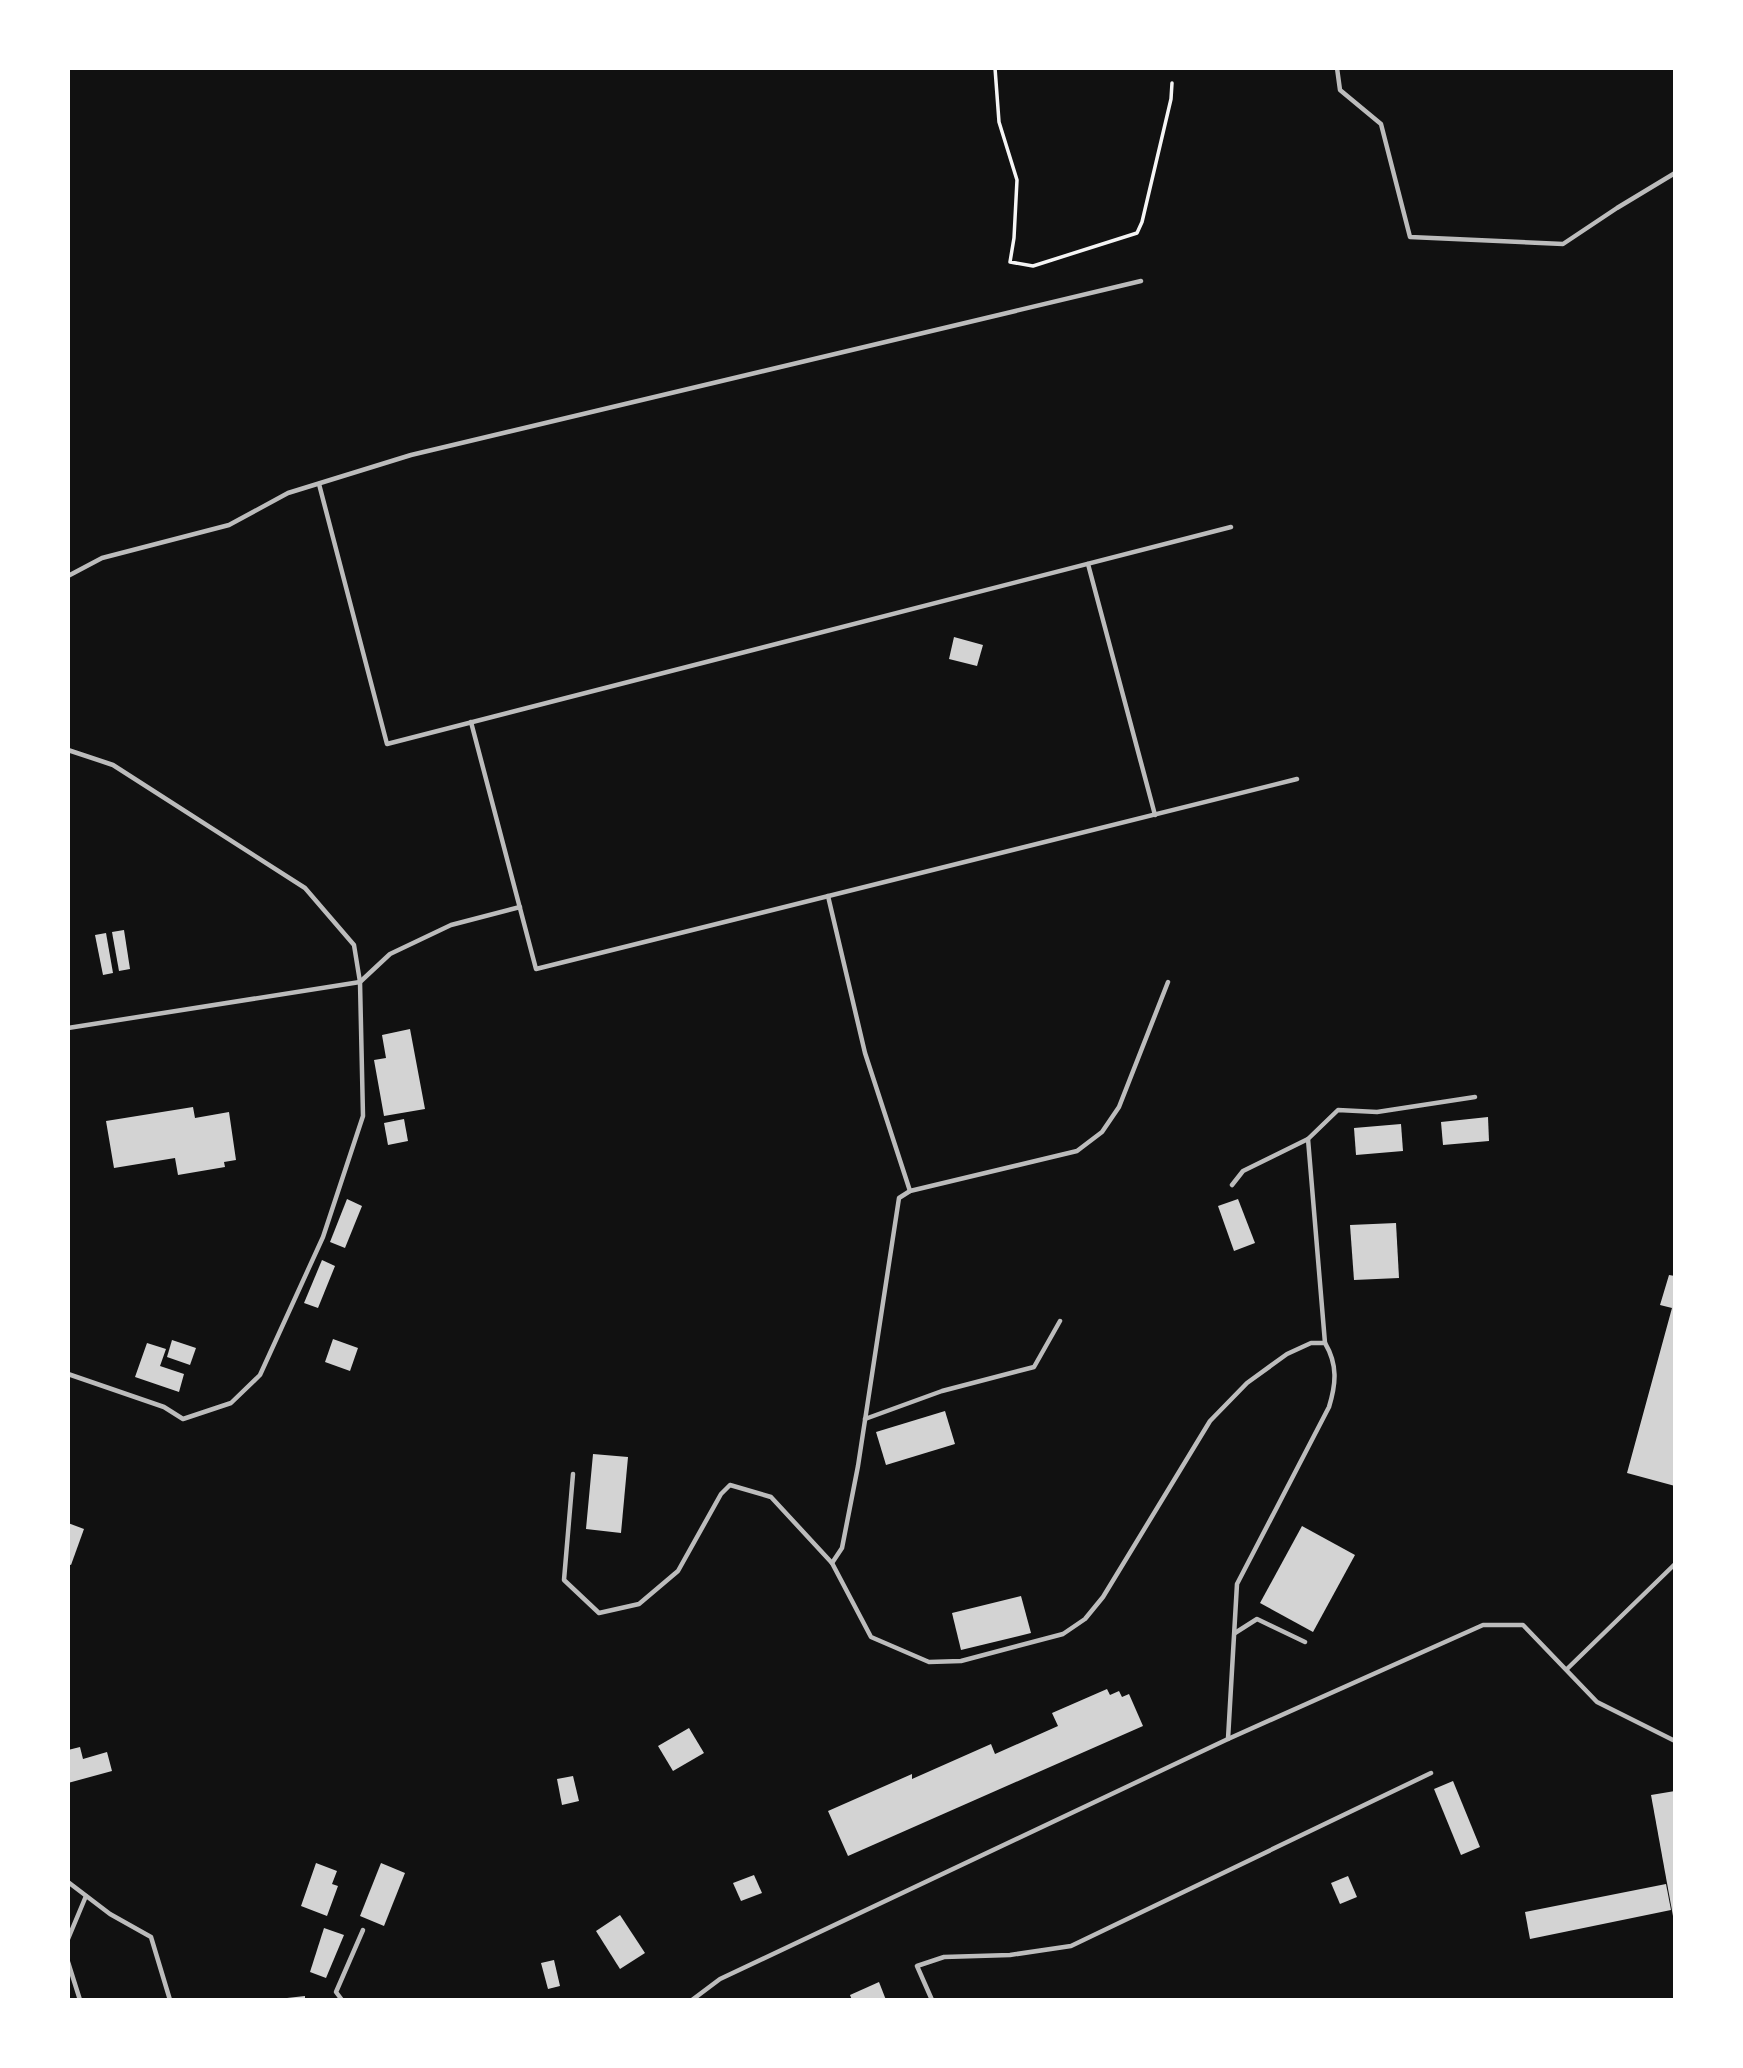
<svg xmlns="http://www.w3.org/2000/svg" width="1743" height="2068" font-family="Barlow,sans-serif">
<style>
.building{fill:#d3d3d3}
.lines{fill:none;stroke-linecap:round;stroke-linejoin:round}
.path{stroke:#f5f5f5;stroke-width:3.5}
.service{stroke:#bcbcbc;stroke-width:4.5}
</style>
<rect width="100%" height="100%" fill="#111"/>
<!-- building -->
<g class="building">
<polygon points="954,637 983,645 977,666 949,659"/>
<polygon points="124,930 130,969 119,971 112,932"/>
<polygon points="106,933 113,973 103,975 95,935"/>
<polygon points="410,1029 425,1109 384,1116 374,1060 386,1058 382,1035"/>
<polygon points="193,1107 195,1118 229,1112 236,1160 224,1162 225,1167 178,1175 175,1158 114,1168 106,1121"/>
<polygon points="1488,1117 1489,1141 1443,1145 1441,1122"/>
<polygon points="404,1119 408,1141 388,1145 384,1123"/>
<polygon points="1401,1124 1403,1151 1356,1155 1354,1128"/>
<polygon points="347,1199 362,1206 345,1248 330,1242"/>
<polygon points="1238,1199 1255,1243 1234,1251 1218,1206"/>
<polygon points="1396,1223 1399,1278 1354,1280 1350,1225"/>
<polygon points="322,1260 335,1266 318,1308 304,1303"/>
<polygon points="1669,1275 1675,1276 1675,1486 1627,1473 1672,1308 1660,1305"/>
<polygon points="333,1339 358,1348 350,1371 325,1362"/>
<polygon points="172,1340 196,1348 190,1365 167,1357"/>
<polygon points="147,1343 166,1349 160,1366 184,1374 179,1392 135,1377"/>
<polygon points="945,1411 955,1444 886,1465 876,1432"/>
<polygon points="593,1454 628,1457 621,1533 586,1529"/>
<polygon points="68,1523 84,1529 71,1565 68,1564"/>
<polygon points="1302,1526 1355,1555 1313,1632 1260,1603"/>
<polygon points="1021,1596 1031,1633 961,1650 952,1613"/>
<polygon points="1107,1689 1110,1695 1119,1691 1122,1697 1129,1694 1143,1726 848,1856 828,1811 912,1774 912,1779 991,1744 995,1754 1058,1726 1052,1713"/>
<polygon points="689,1728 704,1753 673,1771 658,1746"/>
<polygon points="80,1747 83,1759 107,1752 112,1771 68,1783 68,1750"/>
<polygon points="573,1776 579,1801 562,1805 557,1779"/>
<polygon points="1453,1781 1480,1847 1461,1855 1434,1789"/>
<polygon points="1675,1791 1675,1916 1673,1916 1651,1795"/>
<polygon points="316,1863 337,1871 332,1884 338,1886 327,1916 301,1906"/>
<polygon points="381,1863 405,1873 384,1926 360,1916"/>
<polygon points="754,1875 762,1893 741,1901 733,1883"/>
<polygon points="1348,1876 1357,1897 1340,1904 1331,1883"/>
<polygon points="1666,1884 1671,1910 1530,1939 1525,1912"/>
<polygon points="620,1915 645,1953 620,1969 596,1931"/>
<polygon points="324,1928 344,1935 326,1978 310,1972"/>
<polygon points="554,1960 560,1986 548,1989 541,1963"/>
<polygon points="879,1982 886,2000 852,2000 850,1995"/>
<polygon points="305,1996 305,2000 287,2000 287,1998"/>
</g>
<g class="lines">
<!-- path -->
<polyline class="path" points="995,68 999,122 1017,180 1014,238 1010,262 1033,266 1137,233 1142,222 1171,99 1172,83"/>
<!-- service -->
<g class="service">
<polyline points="1337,68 1340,90 1381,124 1410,237 1563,244 1617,208 1675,173"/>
<polyline points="319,484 387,744 1231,527"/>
<polyline points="1088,564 1155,815"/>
<polyline points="68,576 102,558 229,525 288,493 411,455 1141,281"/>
<polyline points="471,722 536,969 1297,779"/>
<polyline points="68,750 113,765 305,888 354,945 360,982 363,1116 323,1237 260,1375 231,1403 183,1419 164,1407 68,1374"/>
<polyline points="828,896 865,1053 910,1191"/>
<polyline points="68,1028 360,982 390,954 451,925 520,907"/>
<polyline points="1232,1185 1243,1171 1308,1139"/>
<polyline points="1325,1343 1308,1139 1338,1110 1377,1112 1475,1097"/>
<polyline points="865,1419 942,1391 1034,1367 1060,1321"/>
<path d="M573,1474L564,1580L599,1613L639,1604L678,1571L721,1494L730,1485L771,1497L832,1563L871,1637L929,1662L961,1661L1063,1634L1085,1619L1103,1597L1210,1421L1247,1383L1287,1354L1311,1343H1325C1338,1365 1336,1384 1329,1407L1237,1584L1228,1739"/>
<polyline points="832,1563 842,1548 858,1466 899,1198 910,1191 1077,1151 1102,1132 1119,1107 1168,982"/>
<polyline points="1235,1633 1257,1619 1305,1642"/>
<polyline points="1567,1669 1675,1564"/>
<polyline points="68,1882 110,1914 151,1937 170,2000"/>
<polyline points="68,1939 86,1896"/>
<polyline points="68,1962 80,2000"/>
<polyline points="342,2000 336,1992 363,1930"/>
<polyline points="692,2000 720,1979 1228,1739 1483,1625 1523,1625 1597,1702 1675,1741"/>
<polyline points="932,2000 917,1966 944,1957 1010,1955 1071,1946 1431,1773"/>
</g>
</g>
<!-- border -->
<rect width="1743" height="2068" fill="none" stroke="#ffffff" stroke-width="140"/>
</svg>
